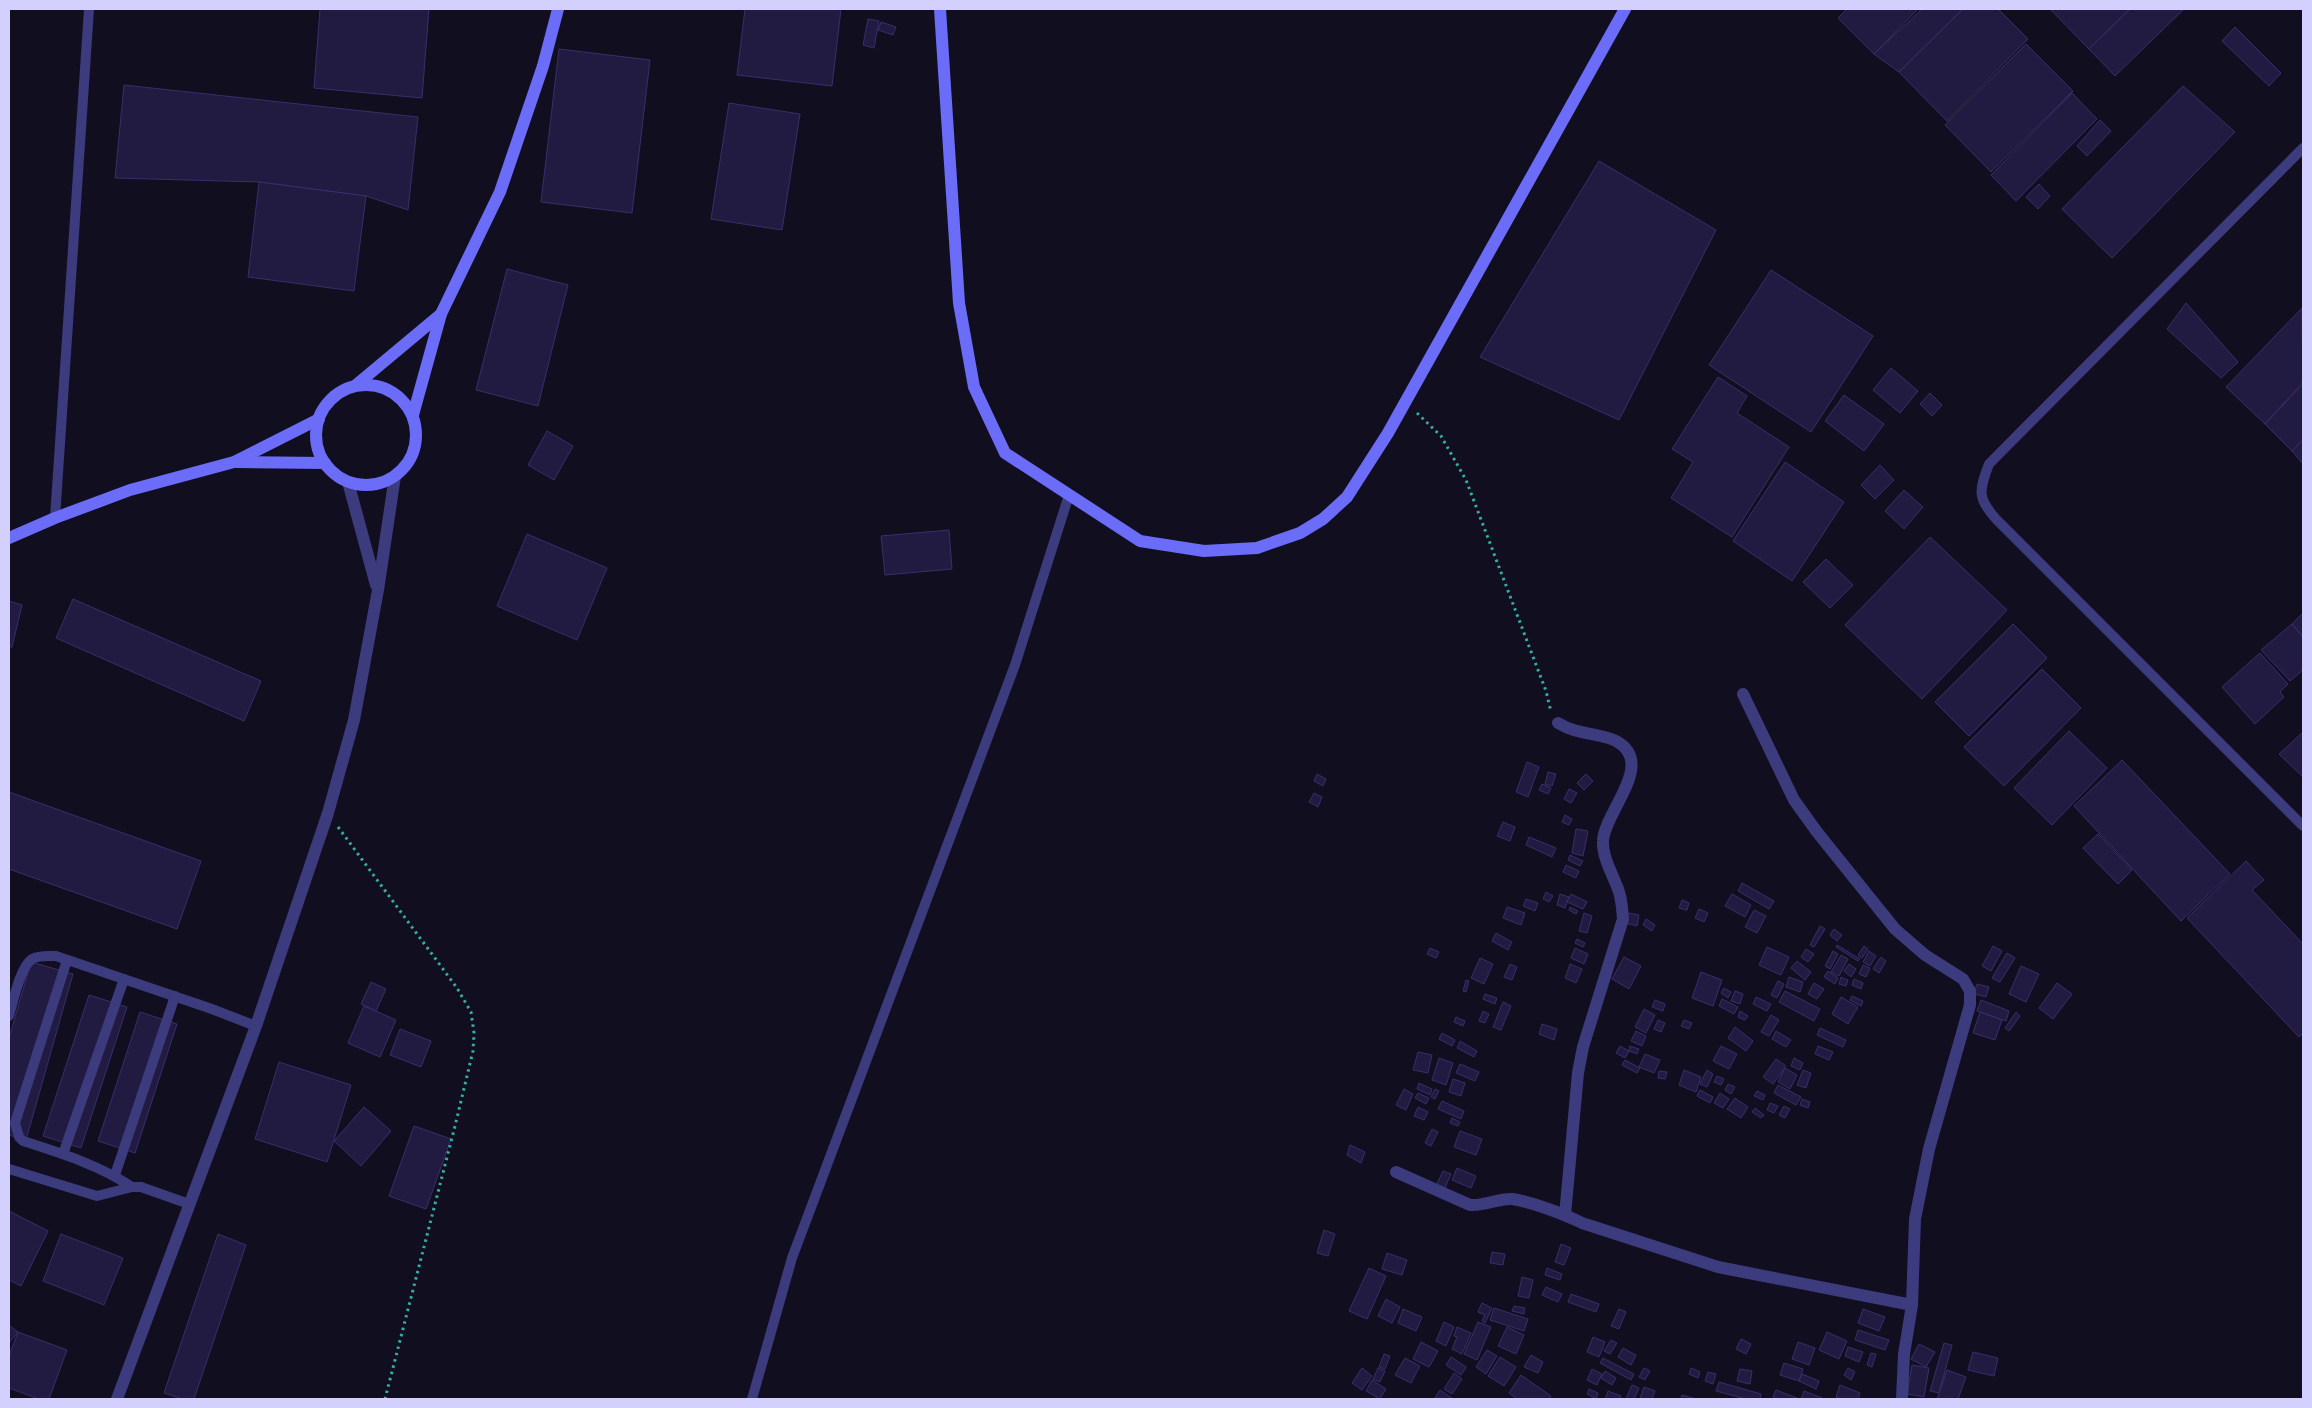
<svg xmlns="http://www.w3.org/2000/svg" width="2312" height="1408" font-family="Roboto,sans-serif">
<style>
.building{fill:#221b41;stroke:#392e6b}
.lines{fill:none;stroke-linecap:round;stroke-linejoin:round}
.path{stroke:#34ada2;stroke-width:3;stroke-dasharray:2.5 4;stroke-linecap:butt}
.service{stroke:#3c3b7d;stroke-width:10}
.minor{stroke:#3c3b7d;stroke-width:12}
.secondary{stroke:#6b6cf8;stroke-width:12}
</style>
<rect width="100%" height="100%" fill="#110e20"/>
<!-- building -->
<g class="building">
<polygon points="320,9 429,9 422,98 314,88"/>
<polygon points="745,9 841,9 832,86 737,75"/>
<polygon points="1847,9 1918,9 1874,54 1838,18"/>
<polygon points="1922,9 1963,9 1899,72 1874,54"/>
<polygon points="1963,9 1998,9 2028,39 1947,121 1899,72"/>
<polygon points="2050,9 2130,9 2089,49"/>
<polygon points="2130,9 2184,9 2115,76 2089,49"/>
<polygon points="868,19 879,21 874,48 863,45"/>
<polygon points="881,22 896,27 893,35 878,30"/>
<polygon points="2235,27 2281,73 2269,86 2222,41"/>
<polygon points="2026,44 2073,91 1991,172 1945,125"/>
<polygon points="559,49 650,60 632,213 541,202"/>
<polygon points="124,85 418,117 408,210 366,196 259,182 115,178"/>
<polygon points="2183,86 2235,132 2112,258 2062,209"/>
<polygon points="2072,93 2097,119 2016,201 1991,175"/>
<polygon points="729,103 800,114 782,230 711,219"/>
<polygon points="2100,120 2111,131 2087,156 2077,146"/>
<polygon points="1599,161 1716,230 1619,420 1480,357"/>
<polygon points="259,182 366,196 354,291 248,277"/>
<polygon points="2039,184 2050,196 2038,209 2026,197"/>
<polygon points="507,269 568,285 538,406 476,390"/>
<polygon points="1771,270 1873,336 1811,432 1709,365"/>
<polygon points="2186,303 2238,362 2221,378 2167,329"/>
<polygon points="2302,308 2303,382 2265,424 2226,387"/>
<polygon points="1891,368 1918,391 1900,413 1873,390"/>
<polygon points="1718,377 1747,396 1737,413 1789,447 1732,537 1671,498 1693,462 1672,449"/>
<polygon points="2303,384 2303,440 2292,451 2265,424"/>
<polygon points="1930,393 1942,405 1932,416 1920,404"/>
<polygon points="1844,395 1884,424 1864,451 1825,421"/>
<polygon points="547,431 573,446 554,480 528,465"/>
<polygon points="2303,440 2303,464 2292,451"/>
<polygon points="1785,462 1844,502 1792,581 1733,541"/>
<polygon points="1880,465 1894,480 1875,499 1861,485"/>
<polygon points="1904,490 1923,507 1904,529 1885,511"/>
<polygon points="949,530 952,569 885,575 881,536"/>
<polygon points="527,534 607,568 577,640 497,606"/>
<polygon points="1930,537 2007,610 1922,699 1845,625"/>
<polygon points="1826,559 1853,585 1830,608 1803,582"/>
<polygon points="73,599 261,681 244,721 56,638"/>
<polygon points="9,601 22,605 12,647 9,647"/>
<polygon points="2303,613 2303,637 2292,624"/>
<polygon points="2013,624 2047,658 1969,736 1935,702"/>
<polygon points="2292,624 2303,637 2303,670 2290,681 2261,650"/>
<polygon points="2260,653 2288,684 2280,692 2284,697 2255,724 2222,687"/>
<polygon points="2042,669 2081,708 2004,786 1964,747"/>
<polygon points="2069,731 2107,768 2052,825 2014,788"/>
<polygon points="2303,732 2303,777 2279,754"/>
<polygon points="2122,760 2230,874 2181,921 2074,806"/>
<polygon points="1527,762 1539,767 1528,797 1516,792"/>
<polygon points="1548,772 1556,774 1552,786 1545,784"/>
<polygon points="1317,774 1326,779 1323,786 1314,781"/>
<polygon points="1586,774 1593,781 1584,790 1577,783"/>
<polygon points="1542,784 1551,788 1548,794 1539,790"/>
<polygon points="1569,789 1577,793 1571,803 1564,799"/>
<polygon points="9,792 201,861 177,929 9,869"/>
<polygon points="1314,793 1322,797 1318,807 1309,802"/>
<polygon points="1565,815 1572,819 1569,825 1562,822"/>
<polygon points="1503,822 1515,827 1510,841 1497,836"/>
<polygon points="1576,829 1588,831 1583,856 1572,853"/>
<polygon points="2098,834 2132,870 2118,884 2083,848"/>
<polygon points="1529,837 1556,848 1552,857 1526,845"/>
<polygon points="1570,855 1583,861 1580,866 1568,860"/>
<polygon points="2246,861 2264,880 2252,890 2303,944 2303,1033 2299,1037 2187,918"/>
<polygon points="1566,865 1579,871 1576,878 1563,872"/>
<polygon points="1742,883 1774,901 1769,909 1738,891"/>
<polygon points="1546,892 1553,896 1549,902 1543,899"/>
<polygon points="1560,894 1569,897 1565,908 1557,905"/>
<polygon points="1571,894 1587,902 1583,909 1567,902"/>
<polygon points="1732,894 1751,905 1745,917 1725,906"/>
<polygon points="1526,899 1538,903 1535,911 1523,906"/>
<polygon points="1682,900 1689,903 1687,910 1679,908"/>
<polygon points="1507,907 1525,913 1521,925 1503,918"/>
<polygon points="1570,907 1578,911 1576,914 1569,910"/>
<polygon points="1699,909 1708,913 1704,922 1695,918"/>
<polygon points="1754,910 1766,916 1757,933 1745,927"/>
<polygon points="1584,913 1592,916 1587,933 1579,931"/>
<polygon points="1628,913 1639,915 1637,926 1625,923"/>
<polygon points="1646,919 1655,925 1652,931 1643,925"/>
<polygon points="1820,926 1825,929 1814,947 1810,945"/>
<polygon points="1834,929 1842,935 1837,941 1830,935"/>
<polygon points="1496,933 1512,942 1508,950 1492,941"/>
<polygon points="1577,939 1585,943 1583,947 1575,943"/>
<polygon points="1837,945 1860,959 1858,961 1836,947"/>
<polygon points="1864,946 1868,949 1862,958 1858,955"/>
<polygon points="1993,946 2002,951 1991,971 1982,966"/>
<polygon points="1767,947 1789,957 1781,975 1759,965"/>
<polygon points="1430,948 1439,952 1436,958 1427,954"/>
<polygon points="1575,948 1588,954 1584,964 1571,958"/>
<polygon points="1806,949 1814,954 1808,962 1801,957"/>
<polygon points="1833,951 1838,954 1830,969 1825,966"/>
<polygon points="1869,951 1876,956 1870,966 1863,962"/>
<polygon points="2007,953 2015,958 2000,982 1992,978"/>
<polygon points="1841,955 1848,959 1839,976 1831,972"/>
<polygon points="1624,957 1641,966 1629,989 1612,979"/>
<polygon points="1881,957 1886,961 1879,973 1873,969"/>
<polygon points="1480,958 1493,964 1484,984 1471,978"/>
<polygon points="1797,961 1811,972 1805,980 1791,968"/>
<polygon points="31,962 73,974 26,1140 9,1135 9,1038"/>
<polygon points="1510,964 1517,967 1512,980 1504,977"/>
<polygon points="1570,964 1582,969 1576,983 1565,978"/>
<polygon points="1849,964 1856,969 1851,977 1844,971"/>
<polygon points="1863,965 1870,968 1866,977 1859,974"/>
<polygon points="2021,966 2039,974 2026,1002 2009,994"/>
<polygon points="1828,971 1838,978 1835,984 1824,977"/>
<polygon points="1701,972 1722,980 1713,1006 1692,998"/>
<polygon points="1789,977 1803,982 1800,992 1786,987"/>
<polygon points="1841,977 1848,980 1846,986 1839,984"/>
<polygon points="1854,979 1863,983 1861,989 1852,985"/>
<polygon points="1466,980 1469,981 1466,992 1463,991"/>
<polygon points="1778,981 1784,984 1777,998 1771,995"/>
<polygon points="371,982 386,989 376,1011 361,1004"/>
<polygon points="1814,983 1824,989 1817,999 1808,994"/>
<polygon points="2057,983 2072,994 2053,1019 2039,1008"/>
<polygon points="1977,984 1989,987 1986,997 1974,994"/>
<polygon points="1724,988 1731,992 1728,998 1721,993"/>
<polygon points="1735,991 1743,994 1740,1004 1731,1001"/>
<polygon points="1785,991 1820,1009 1814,1021 1779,1002"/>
<polygon points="1485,994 1497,998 1495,1004 1483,999"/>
<polygon points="89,995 127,1007 81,1148 43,1136"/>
<polygon points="1852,996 1863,1001 1861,1006 1850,1000"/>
<polygon points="1756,997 1771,1004 1767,1011 1753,1004"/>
<polygon points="1841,997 1858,1007 1848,1024 1832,1014"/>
<polygon points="1722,999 1738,1007 1734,1014 1719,1006"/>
<polygon points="1655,1000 1665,1004 1663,1011 1652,1007"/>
<polygon points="1981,1000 2009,1011 2006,1021 1977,1011"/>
<polygon points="1503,1002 1511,1006 1501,1030 1493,1027"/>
<polygon points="364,1006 396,1020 380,1057 348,1043"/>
<polygon points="1644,1009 1655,1015 1646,1033 1635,1027"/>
<polygon points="1483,1011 1489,1014 1485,1023 1479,1021"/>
<polygon points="1740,1011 1748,1016 1745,1020 1738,1017"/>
<polygon points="140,1012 177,1024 135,1153 98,1141"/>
<polygon points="1980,1012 2002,1020 1995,1040 1973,1033"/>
<polygon points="2016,1012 2020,1016 2009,1031 2005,1028"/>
<polygon points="1771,1015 1779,1020 1769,1036 1761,1032"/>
<polygon points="1456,1017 1465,1021 1463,1026 1454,1022"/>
<polygon points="1658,1020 1665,1023 1661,1032 1654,1029"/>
<polygon points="1684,1020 1692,1023 1689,1029 1681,1026"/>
<polygon points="1542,1024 1557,1029 1554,1040 1539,1034"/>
<polygon points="1735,1027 1753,1041 1746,1051 1728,1038"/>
<polygon points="1820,1028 1846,1040 1843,1047 1817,1035"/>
<polygon points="400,1029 431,1041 421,1067 390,1055"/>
<polygon points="1636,1031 1646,1036 1642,1046 1631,1041"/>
<polygon points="1776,1031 1791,1040 1786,1047 1772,1039"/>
<polygon points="1442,1033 1455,1040 1452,1046 1439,1039"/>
<polygon points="1460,1041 1477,1051 1474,1057 1457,1048"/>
<polygon points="1620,1046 1629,1051 1625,1058 1616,1053"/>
<polygon points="1630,1046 1639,1049 1637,1054 1629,1051"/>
<polygon points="1721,1046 1737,1054 1729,1069 1713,1061"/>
<polygon points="1818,1046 1833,1052 1829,1060 1815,1054"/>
<polygon points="1418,1052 1432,1055 1428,1073 1413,1070"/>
<polygon points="1645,1054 1660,1060 1654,1073 1639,1067"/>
<polygon points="1439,1058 1453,1063 1446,1085 1432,1080"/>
<polygon points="1794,1058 1803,1063 1800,1070 1791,1066"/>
<polygon points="1776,1059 1786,1066 1773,1084 1763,1077"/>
<polygon points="1625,1060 1640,1068 1637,1073 1622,1065"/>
<polygon points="279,1062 351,1085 327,1162 255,1139"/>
<polygon points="1460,1064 1479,1072 1475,1081 1456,1073"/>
<polygon points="1785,1068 1797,1075 1790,1089 1778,1082"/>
<polygon points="1684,1070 1701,1077 1696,1092 1679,1085"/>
<polygon points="1707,1070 1713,1074 1707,1087 1700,1084"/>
<polygon points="1803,1070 1811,1073 1806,1088 1797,1085"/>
<polygon points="1659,1071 1667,1072 1665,1079 1658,1078"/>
<polygon points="1717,1076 1724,1079 1721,1085 1714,1082"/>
<polygon points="1453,1079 1465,1083 1461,1096 1449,1092"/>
<polygon points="1419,1083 1432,1089 1430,1095 1417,1089"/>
<polygon points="1728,1084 1735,1087 1731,1094 1725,1090"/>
<polygon points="1778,1085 1801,1097 1796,1105 1774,1093"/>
<polygon points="1404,1089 1413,1094 1406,1110 1396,1105"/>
<polygon points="1435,1089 1439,1091 1435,1099 1431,1097"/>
<polygon points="1700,1090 1713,1097 1710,1103 1697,1096"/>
<polygon points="1757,1091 1765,1095 1763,1100 1754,1096"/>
<polygon points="1418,1093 1429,1098 1426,1104 1415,1098"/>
<polygon points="1720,1093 1729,1099 1723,1108 1714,1103"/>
<polygon points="1735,1098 1748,1107 1741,1118 1727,1109"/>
<polygon points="1802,1099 1810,1102 1808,1108 1800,1105"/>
<polygon points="1442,1101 1464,1111 1461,1119 1438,1109"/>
<polygon points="1770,1103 1778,1106 1774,1113 1767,1110"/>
<polygon points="1784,1106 1790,1109 1785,1118 1779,1115"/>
<polygon points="364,1107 391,1131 361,1166 334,1141"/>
<polygon points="1418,1107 1428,1112 1424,1120 1414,1116"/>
<polygon points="1755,1108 1764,1115 1761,1118 1752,1112"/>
<polygon points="1452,1118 1460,1122 1458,1126 1450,1123"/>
<polygon points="414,1126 451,1139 426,1209 389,1196"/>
<polygon points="1432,1129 1438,1132 1431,1146 1425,1143"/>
<polygon points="1460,1131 1482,1139 1476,1155 1454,1147"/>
<polygon points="1350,1145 1365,1152 1361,1163 1347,1155"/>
<polygon points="1457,1168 1476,1176 1471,1188 1452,1180"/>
<polygon points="1443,1171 1451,1174 1444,1190 1436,1186"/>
<polygon points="9,1211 48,1231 21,1286 9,1280"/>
<polygon points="1324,1230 1335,1234 1328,1256 1317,1253"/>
<polygon points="61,1234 123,1258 104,1305 43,1281"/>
<polygon points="218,1234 246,1245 194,1399 183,1399 164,1393"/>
<polygon points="1561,1244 1571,1248 1564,1265 1555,1262"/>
<polygon points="1492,1252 1505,1254 1503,1265 1490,1263"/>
<polygon points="1387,1253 1407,1260 1402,1275 1382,1269"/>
<polygon points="1369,1268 1386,1276 1367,1319 1349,1311"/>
<polygon points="1547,1268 1562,1274 1560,1280 1545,1275"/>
<polygon points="1522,1277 1533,1280 1529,1298 1518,1296"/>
<polygon points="1546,1287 1562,1294 1558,1302 1542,1295"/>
<polygon points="1571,1294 1599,1304 1596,1312 1568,1302"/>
<polygon points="1386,1299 1400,1307 1392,1323 1378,1316"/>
<polygon points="1482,1303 1492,1308 1485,1323 1482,1321 1485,1315 1478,1312"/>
<polygon points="1514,1306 1525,1308 1524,1314 1512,1311"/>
<polygon points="1494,1308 1528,1319 1524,1331 1490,1320"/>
<polygon points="1403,1309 1422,1317 1416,1331 1398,1323"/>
<polygon points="1619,1309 1626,1312 1619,1329 1611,1326"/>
<polygon points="1863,1309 1885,1317 1879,1331 1858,1323"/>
<polygon points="1444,1322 1454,1327 1446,1346 1436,1341"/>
<polygon points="1478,1322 1491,1327 1477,1360 1464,1354"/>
<polygon points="9,1325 18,1332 9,1343"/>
<polygon points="1457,1327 1471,1333 1462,1354 1452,1349 1457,1337 1454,1336"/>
<polygon points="1507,1327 1524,1335 1516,1354 1498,1346"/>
<polygon points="1858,1330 1889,1340 1885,1350 1855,1340"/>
<polygon points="18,1332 67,1350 49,1399 39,1399 9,1388 9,1356"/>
<polygon points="1827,1332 1847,1341 1839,1359 1819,1350"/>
<polygon points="1593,1337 1605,1342 1599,1357 1587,1352"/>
<polygon points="1741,1339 1751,1344 1746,1354 1736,1349"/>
<polygon points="1611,1340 1617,1343 1610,1354 1604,1351"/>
<polygon points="1421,1342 1438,1351 1429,1367 1413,1359"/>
<polygon points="1798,1342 1815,1348 1809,1365 1792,1359"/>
<polygon points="1944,1343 1952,1345 1939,1393 1930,1391"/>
<polygon points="1919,1344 1935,1352 1926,1367 1911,1359"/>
<polygon points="1848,1347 1863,1352 1859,1362 1845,1356"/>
<polygon points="1623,1348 1636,1355 1631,1365 1618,1357"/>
<polygon points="1487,1350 1497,1356 1486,1374 1476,1367"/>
<polygon points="1973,1352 1998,1358 1994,1376 1968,1370"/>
<polygon points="1871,1353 1876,1354 1872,1367 1867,1365"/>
<polygon points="1384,1354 1390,1356 1385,1369 1379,1367"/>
<polygon points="1531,1355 1543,1362 1538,1373 1524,1367"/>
<polygon points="1451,1357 1466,1367 1461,1375 1446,1365"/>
<polygon points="1500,1357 1516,1367 1504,1386 1488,1376"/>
<polygon points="1405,1358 1420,1366 1411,1383 1395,1375"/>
<polygon points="1603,1358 1634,1374 1631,1380 1600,1363"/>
<polygon points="1784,1363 1803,1369 1799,1381 1780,1375"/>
<polygon points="1912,1365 1929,1368 1924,1397 1907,1394"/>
<polygon points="1362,1368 1372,1376 1362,1390 1352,1383"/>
<polygon points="1378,1368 1385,1371 1380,1382 1373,1379"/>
<polygon points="1644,1368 1650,1371 1645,1380 1639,1377"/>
<polygon points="1691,1368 1700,1372 1698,1378 1689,1374"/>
<polygon points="1848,1368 1855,1372 1851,1380 1844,1375"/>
<polygon points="1592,1369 1602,1374 1597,1385 1587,1380"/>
<polygon points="1740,1369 1752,1371 1750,1384 1737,1381"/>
<polygon points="1947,1370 1966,1377 1958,1399 1937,1399"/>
<polygon points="1605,1371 1616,1378 1612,1385 1601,1378"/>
<polygon points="1708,1372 1716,1374 1713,1384 1705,1381"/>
<polygon points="1454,1373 1462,1379 1452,1394 1444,1389"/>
<polygon points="1802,1374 1819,1381 1816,1389 1799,1381"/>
<polygon points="1521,1375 1551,1396 1549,1399 1517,1399 1509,1393"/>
<polygon points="1372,1380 1386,1389 1380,1399 1366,1391"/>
<polygon points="1719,1382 1761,1394 1760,1399 1746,1399 1716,1391"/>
<polygon points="1632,1385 1639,1388 1634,1399 1626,1399"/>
<polygon points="1840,1385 1860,1393 1858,1399 1842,1399 1836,1397"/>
<polygon points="1644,1387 1655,1391 1652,1399 1640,1399"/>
<polygon points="1589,1389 1598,1393 1596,1399 1587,1394"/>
<polygon points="1440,1390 1453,1399 1435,1398"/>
<polygon points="1776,1390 1797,1398 1796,1399 1779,1399 1773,1397"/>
<polygon points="1608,1391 1621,1396 1620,1399 1605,1399"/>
<polygon points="1804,1391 1822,1398 1822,1399 1801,1399"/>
<polygon points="1682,1395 1696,1399 1681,1399"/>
</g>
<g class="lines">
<!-- path -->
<g class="path">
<polyline points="1417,413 1441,436 1466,480 1546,691 1551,712"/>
<polyline points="338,827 457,988 471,1012 474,1033 473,1051 455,1126 385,1399"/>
</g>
<!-- service -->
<g class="service">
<path d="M2303,148L1989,464C1979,490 1977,498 1996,519L2303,826"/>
<polyline points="55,518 89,9"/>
<path d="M67,960L15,1123L19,1137L23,1141C60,1153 99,1165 132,1187"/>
<path d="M9,1016C13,1002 20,967 32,959C39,955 48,956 56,956L209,1008L256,1026"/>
<polyline points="63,1154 124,979"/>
<polyline points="9,1169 97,1196 132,1187 141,1187 189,1204"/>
<polyline points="115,1175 175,996"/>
<polyline points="752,1399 792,1258 1015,665 1069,495"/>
</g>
<!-- minor -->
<g class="minor">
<polyline points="348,482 376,585"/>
<polyline points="1743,694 1794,800 1817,832 1895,929 1925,955 1963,979 1970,991 1970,1005 1929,1149 1915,1219 1912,1305 1904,1354 1902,1399"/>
<path d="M1558,723C1579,736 1599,732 1616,741C1657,763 1604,812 1603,841C1602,858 1614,876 1619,892C1622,901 1622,909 1623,919L1583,1047L1578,1073L1565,1215"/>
<path d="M1396,1172L1470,1205C1487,1206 1498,1198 1512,1199C1532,1202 1564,1214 1582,1223L1718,1267L1912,1305"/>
<polyline points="117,1399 256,1026 328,813 354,720 378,590 395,476"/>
</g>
<!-- secondary -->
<g class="secondary">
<polyline points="940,9 959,303 974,387 1005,453 1140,541 1204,551 1257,548 1300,533 1323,519 1347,497 1388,433 1625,9"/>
<polyline points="356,385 441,314"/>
<circle cx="366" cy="435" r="50"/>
<polyline points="413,415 441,314 500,192 543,66 558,9"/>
<polyline points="236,462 325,463"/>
<polyline points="9,538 55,518 130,490 234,462 319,419"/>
</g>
</g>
<!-- border -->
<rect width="2312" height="1408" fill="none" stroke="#d4d0fd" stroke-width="20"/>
</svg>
